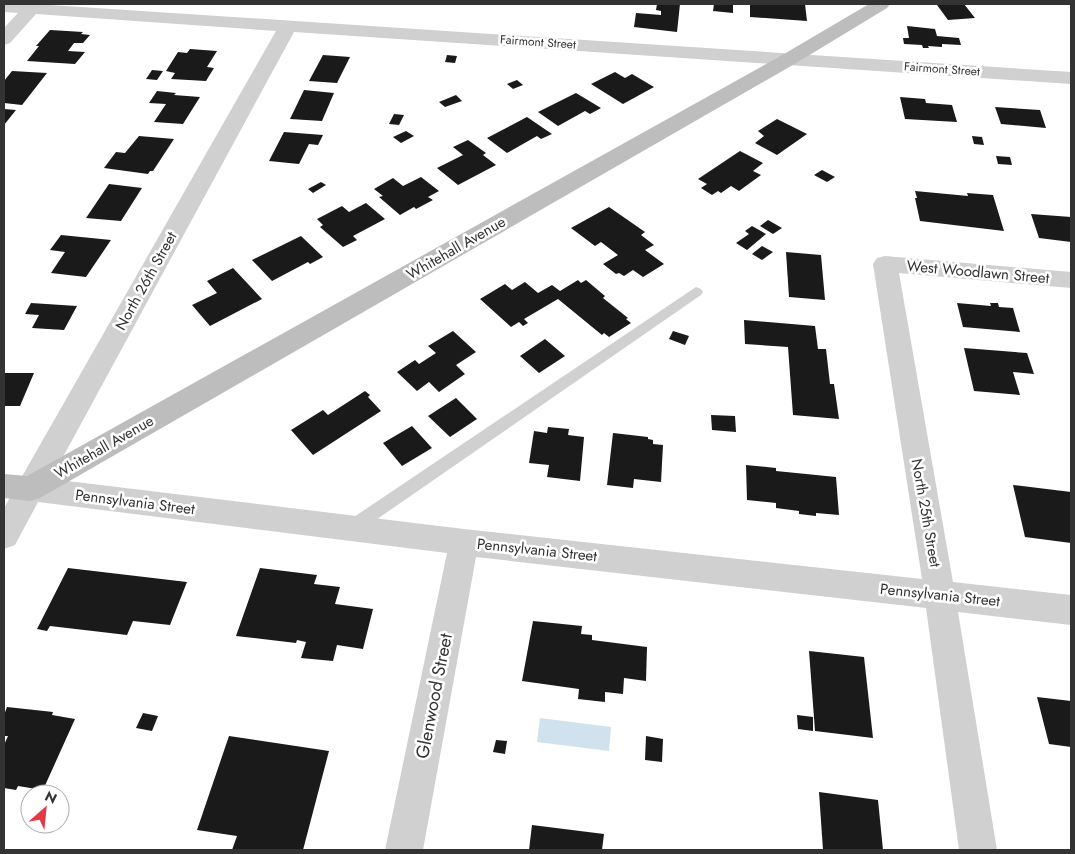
<svg xmlns="http://www.w3.org/2000/svg" width="1075" height="854" font-family="Jost,sans-serif">
<style>
.water{fill:#cfe2ee}
.building{fill:#1a1a1a}
.lines{fill:none;stroke-linecap:round;stroke-linejoin:round}
.lane{fill:#d0d0d0;fill-rule:evenodd}
.street{fill:#d0d0d0;fill-rule:evenodd}
.secondary{fill:#bdbdbd;fill-rule:evenodd}
.labels{text-anchor:middle;stroke-width:5;stroke-linejoin:round;paint-order:stroke}
.far-street-label{font-size:12px;fill:#333;stroke:#fff}
.street-label{font-size:15px;fill:#333;stroke:#fff}
.near-street-label{font-size:18px;fill:#333;stroke:#fff}
</style>
<rect width="100%" height="100%" fill="#fff"/>
<!-- water -->
<polygon class="water" points="540,718 611,727 609,751 537,742"/>
<!-- building -->
<g class="building">
<polygon points="657,4 680,4 677,32 634,27 636,13 661,15 661,11 656,10"/>
<polygon points="714,4 733,4 733,13 713,11"/>
<polygon points="750,4 805,4 807,21 750,17"/>
<polygon points="958,4 964,4 975,18 948,20 937,5"/>
<polygon points="907,26 935,29 937,36 959,38 961,45 942,44 942,47 928,46 929,48 923,48 922,45 904,44 903,38 909,38"/>
<polygon points="50,30 83,32 81,34 90,35 83,43 74,43 68,51 85,52 75,64 27,61 39,46 36,46"/>
<polygon points="190,49 217,51 207,67 214,68 206,81 171,79 175,73 166,71 178,52 187,53"/>
<polygon points="323,55 350,57 337,83 309,81"/>
<polygon points="447,55 457,56 455,63 445,62"/>
<polygon points="152,70 163,71 157,80 146,79"/>
<polygon points="12,71 47,73 22,105 4,103 4,81"/>
<polygon points="615,72 625,78 632,74 654,87 623,104 591,84"/>
<polygon points="517,80 523,85 513,89 507,84"/>
<polygon points="304,90 334,93 322,121 290,119"/>
<polygon points="157,91 176,93 174,95 200,97 183,124 154,122 166,104 149,103"/>
<polygon points="576,93 601,108 590,114 585,111 558,126 538,112"/>
<polygon points="456,95 462,101 445,107 439,102"/>
<polygon points="900,97 925,99 926,103 952,105 957,122 905,119"/>
<polygon points="995,107 1040,110 1046,128 1001,124"/>
<polygon points="4,109 16,110 4,125"/>
<polygon points="394,114 404,115 399,125 389,124"/>
<polygon points="527,117 552,134 541,139 537,136 507,153 487,138"/>
<polygon points="777,119 807,134 777,155 755,143 764,136 758,131"/>
<polygon points="406,131 414,136 401,143 393,137"/>
<polygon points="284,132 323,135 318,145 309,144 299,164 269,161"/>
<polygon points="139,136 174,139 153,171 150,171 148,174 104,168 116,152 125,153"/>
<polygon points="972,136 982,137 984,145 974,144"/>
<polygon points="468,140 486,153 483,155 496,165 458,185 437,168 463,155 453,147"/>
<polygon points="740,151 763,163 753,171 761,175 739,191 731,186 721,193 718,191 712,195 701,188 707,184 698,179"/>
<polygon points="996,156 1010,157 1012,165 998,164"/>
<polygon points="822,170 835,177 827,182 814,175"/>
<polygon points="421,177 439,191 428,197 433,200 416,209 414,207 400,215 379,197 383,196 374,189 393,178 403,186"/>
<polygon points="321,182 326,185 313,193 308,189"/>
<polygon points="109,184 142,188 121,221 86,218"/>
<polygon points="915,191 968,196 967,193 993,195 1004,231 920,221 915,198 917,198"/>
<polygon points="366,203 385,219 353,236 357,240 343,247 320,227 323,225 317,219 342,206 349,212"/>
<polygon points="609,207 645,232 641,235 654,245 645,250 664,264 643,277 633,270 624,276 619,273 616,274 603,264 618,255 601,242 595,246 571,228"/>
<polygon points="1031,214 1071,217 1071,242 1039,238"/>
<polygon points="768,220 782,228 773,234 760,226"/>
<polygon points="752,226 766,234 747,250 736,243 749,234 745,231"/>
<polygon points="61,235 111,240 86,277 51,273 65,252 50,250"/>
<polygon points="301,236 323,257 310,264 308,262 272,281 252,260"/>
<polygon points="762,246 773,252 762,260 752,254"/>
<polygon points="786,252 821,255 825,300 789,297"/>
<polygon points="233,268 262,299 210,326 192,305 217,293 207,281"/>
<polygon points="578,280 581,283 586,280 605,296 603,298 628,318 626,319 631,323 609,337 604,333 602,335 558,299 524,319 528,323 523,326 519,322 511,327 480,299 505,284 512,290 525,282 538,293 552,285 560,291"/>
<polygon points="31,303 77,306 64,330 32,328 39,315 25,314"/>
<polygon points="957,303 991,306 990,303 998,303 999,307 1013,308 1020,332 963,327"/>
<polygon points="744,320 815,326 818,349 826,349 830,384 834,384 839,419 793,415 788,347 745,344"/>
<polygon points="453,331 476,352 456,365 465,374 439,392 429,382 417,391 397,372 415,360 419,364 436,353 428,346"/>
<polygon points="673,331 689,336 685,345 669,339"/>
<polygon points="545,339 565,356 539,373 520,356"/>
<polygon points="964,348 1027,353 1034,374 1013,372 1020,395 974,391"/>
<polygon points="4,373 34,373 20,406 4,406"/>
<polygon points="365,391 370,395 368,397 381,411 313,455 291,430 323,410 328,415"/>
<polygon points="456,398 477,419 450,437 428,416"/>
<polygon points="711,415 735,416 736,432 712,430"/>
<polygon points="412,426 432,448 402,466 383,443"/>
<polygon points="548,427 569,429 568,435 584,437 580,481 547,477 549,465 529,463 534,431 547,433"/>
<polygon points="613,433 648,437 648,439 653,440 653,444 663,445 661,482 634,479 633,488 607,485"/>
<polygon points="746,465 776,468 776,471 836,477 839,515 816,513 816,516 799,514 799,511 776,508 776,503 747,500"/>
<polygon points="1013,485 1071,492 1071,543 1025,537"/>
<polygon points="68,568 187,582 170,625 133,621 127,635 50,626 47,631 37,629"/>
<polygon points="260,568 317,575 314,584 340,587 335,604 373,609 363,649 337,645 333,661 301,658 306,642 297,640 296,643 236,636"/>
<polygon points="533,621 582,626 581,634 592,635 592,640 647,647 646,681 624,678 623,694 605,692 605,702 578,699 579,689 522,681"/>
<polygon points="809,651 864,657 873,738 815,731"/>
<polygon points="1037,697 1071,701 1071,747 1049,744"/>
<polygon points="7,707 53,712 52,715 75,719 43,790 18,786 16,790 4,788 4,745 8,736 4,736 4,715"/>
<polygon points="143,713 158,716 152,731 136,728"/>
<polygon points="797,715 813,717 813,731 798,729"/>
<polygon points="229,736 329,751 303,850 232,850 237,836 197,830"/>
<polygon points="646,736 663,739 662,762 645,760"/>
<polygon points="496,740 507,741 505,754 493,752"/>
<polygon points="819,792 878,800 883,850 823,850"/>
<polygon points="532,825 604,834 602,850 529,850"/>
</g>
<g class="lines">
<!-- lane -->
<polygon class="lane" points="696,287 701,289 703,292 701,295 357,533 351,535 345,533 343,528 345,523"/>
<!-- street -->
<polygon class="street" points="4,4 35,4 1071,72 1071,84 294,32 51,479 464,529 922,579 873,264 877,258 885,256 1071,272 1071,288 899,273 953,582 1071,595 1071,625 958,612 997,850 959,850 926,608 476,557 423,850 385,850 447,553 38,502 15,545 4,549 4,508 276,31 36,14 10,43 4,45 4,28 18,13 4,12"/>
<!-- secondary -->
<polygon class="secondary" points="869,4 890,4 887,8 798,62 40,498 30,501 4,498 4,474 27,476 784,54"/>
</g>
<g class="labels">
<!-- far-street labels -->
<g class="far-street-label">
<text transform="translate(538 42) rotate(4)" y="4">Fairmont Street</text>
<text transform="translate(942 69) rotate(4)" y="4">Fairmont Street</text>
</g>
<!-- street labels -->
<g class="street-label">
<text transform="translate(456 248) rotate(-30)" y="5">Whitehall Avenue</text>
<text transform="translate(978 272) rotate(5)" y="5">West Woodlawn Street</text>
<text transform="translate(146 281) rotate(-61)" y="5">North 26th Street</text>
<text transform="translate(104 447) rotate(-30)" y="5">Whitehall Avenue</text>
<text transform="translate(135 502) rotate(7)" y="5">Pennsylvania Street</text>
<text transform="translate(926 513) rotate(80)" y="5">North 25th Street</text>
<text transform="translate(537 550) rotate(6)" y="5">Pennsylvania Street</text>
<text transform="translate(940 595) rotate(6)" y="5">Pennsylvania Street</text>
</g>
<!-- near-street labels -->
<g class="near-street-label">
<text transform="translate(434 696) rotate(-79)" y="6">Glenwood Street</text>
</g>
</g>
<!-- border -->
<rect width="1075" height="854" fill="none" stroke="#333333" stroke-width="10"/>
<!-- north arrow -->
<g transform="translate(45 809) rotate(27)"><circle r="24" fill="#ffffff" stroke="#adadad"/>
<path d="M0-4L9 19L0 12L-9 19Z" fill="#e63946"/>
<text y="-8" font-size="14" font-weight="bold" text-anchor="middle" fill="#333333">N</text>
</g>
</svg>
